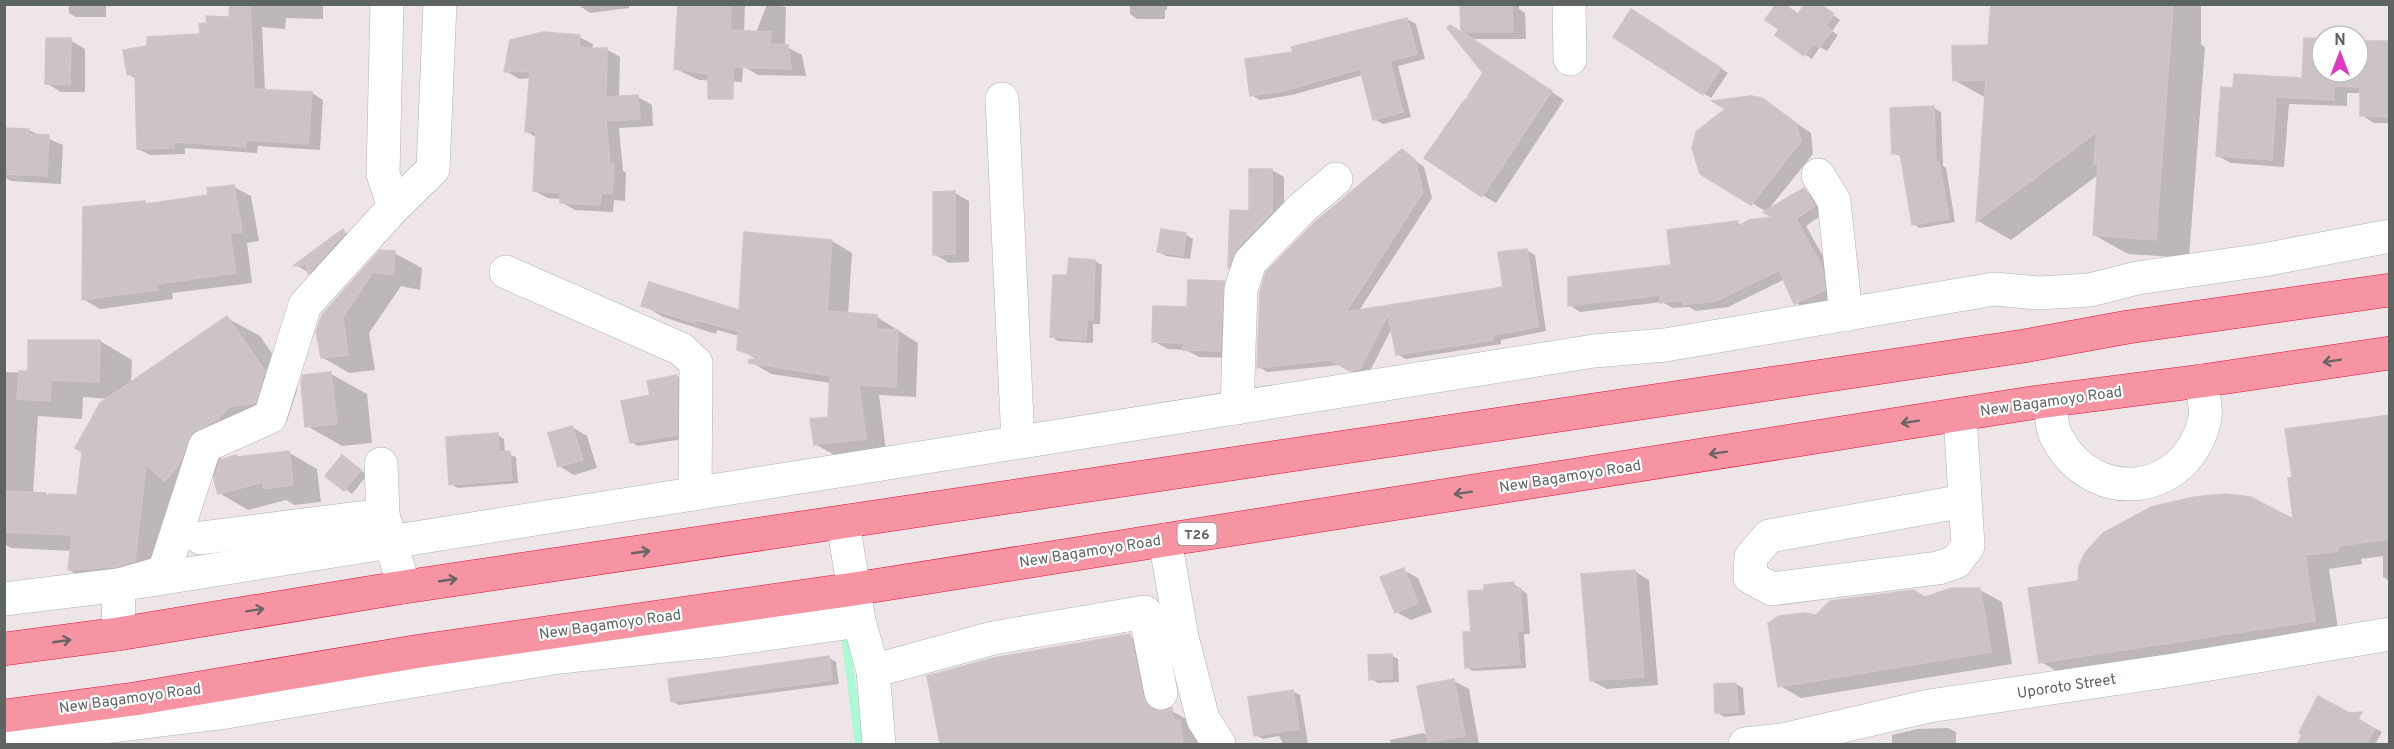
<svg xmlns="http://www.w3.org/2000/svg" width="2394" height="749" font-family="Overpass,sans-serif">
<style>
.shadow{fill:#0003;fill-rule:evenodd}
.lines{fill:none;stroke-linecap:round;stroke-linejoin:round}
.stream{stroke:#aafad4;stroke-width:8}
.building{fill:#ccc3c6;stroke:#d3c4c7;stroke-width:1.5}
.minor-casing{stroke:#aeb4b3;stroke-width:34}
.highway-casing{stroke:#e50f3d;stroke-width:34}
.minor{stroke:#fff;stroke-width:33}
.highway{stroke:#f694a4;stroke-width:33}
.oneway{stroke:#656665}
.labels{text-anchor:middle;stroke-width:4.5;stroke-linejoin:round;paint-order:stroke}
.shield{fill:#fff;stroke:#8e9291;stroke-width:1.5}
.shield-label{font-size:14px;font-weight:bold;fill:#5d6462}
.street-label{font-size:15px;fill:#5d6462;stroke:#fff}
</style>
<rect width="100%" height="100%" fill="#eee5e6"/>
<!-- shadow -->
<g class="shadow">
<polygon points="69,4 134,4 106,5 106,17 76,17 69,13"/>
<polygon points="232,4 323,4 323,19 286,18 285,29 262,27 265,91 312,93 323,100 320,150 258,146 257,153 185,148 185,154 150,155 138,149 137,79 128,74 230,18"/>
<polygon points="577,4 629,4 629,8 590,13"/>
<polygon points="694,4 745,5 743,66 767,4 786,7 785,46 802,55 806,76 758,75 743,66 742,82 699,80 676,69"/>
<polygon points="1130,4 1167,4 1167,10 1165,10 1165,19 1137,19 1130,14"/>
<polygon points="1461,4 1519,4 1519,9 1525,13 1526,39 1471,39 1564,100 1496,203 1482,195 1472,96 1470,95 1485,73 1462,33"/>
<polygon points="1819,4 1840,20 1832,31 1838,35 1827,51 1820,47 1812,59 1777,35 1799,15"/>
<polygon points="1992,4 2201,4 2201,44 2205,47 2189,258 2128,254 2094,235 2098,175 2011,240 1978,221 1986,98 1954,80 1989,46"/>
<polygon points="1639,15 1728,73 1711,98 1615,37"/>
<polygon points="1407,19 1416,24 1425,59 1398,66 1411,117 1383,124 1374,119 1363,75 1292,95 1260,100 1251,95 1294,53"/>
<polygon points="579,37 593,44 592,49 606,49 620,57 619,98 638,97 652,105 653,126 619,128 623,171 626,173 625,201 614,200 613,212 575,210 561,202 562,199 548,198 534,191 537,138 526,131 531,78 519,79 506,71"/>
<polygon points="70,40 85,49 85,92 61,92 46,83"/>
<polygon points="2322,40 2322,72 2358,72 2358,42 2390,43 2390,123 2374,123 2361,115 2362,93 2347,93 2347,106 2289,104 2284,167 2231,163 2218,156 2235,90 2303,80"/>
<polygon points="1761,99 1811,133 1813,154 1768,210 1804,190 1816,197 1825,213 1806,226 1833,274 1835,297 1807,309 1796,303 1785,279 1728,307 1696,311 1689,307 1673,308 1662,302 1580,312 1569,305 1672,266 1668,231 1738,223 1742,225 1777,218 1701,173"/>
<polygon points="1934,108 1941,112 1943,166 1946,168 1955,222 1920,228 1913,224 1902,157 1893,153"/>
<polygon points="4,129 28,130 63,145 61,184 11,181 4,177"/>
<polygon points="1402,151 1424,167 1432,198 1358,312 1505,288 1526,250 1535,255 1546,331 1501,340 1501,344 1406,359 1397,354 1392,328 1369,373 1360,375 1340,365 1267,372 1259,367"/>
<polygon points="1272,170 1284,177 1284,219 1241,274 1229,268 1232,211 1251,212"/>
<polygon points="234,187 251,196 259,241 247,243 252,283 172,293 173,299 100,309 83,299 145,203 149,205 209,197"/>
<polygon points="955,193 969,201 969,262 949,263 934,254"/>
<polygon points="343,231 355,238 321,280 296,265"/>
<polygon points="1162,231 1186,235 1193,239 1190,259 1166,256 1159,252"/>
<polygon points="832,241 852,253 848,315 877,317 918,343 916,397 879,395 886,450 836,456 815,444 829,418 831,383 771,374 751,362 758,360 739,349 739,336 717,330 716,334 663,317 643,305 741,312"/>
<polygon points="394,253 422,268 420,290 401,286 369,333 375,370 349,373 322,357 323,315"/>
<polygon points="1070,260 1095,261 1102,265 1100,324 1093,324 1093,343 1058,341 1051,336 1069,277"/>
<polygon points="1224,282 1238,291 1235,358 1199,357 1186,350 1168,349 1153,341 1188,309"/>
<path d="M227,318L260,336L297,390L287,421L262,425L224,451L220,461L288,452L317,469L321,502L294,505L286,500L248,510L219,493L214,476L198,498L167,579L102,588L69,570L72,551L11,548L4,544V372L30,373L100,341L132,360L131,383ZM83,397L110,399L78,497L33,494L38,416L82,419Z"/>
<polygon points="331,374 367,394 372,443 342,446 307,426"/>
<polygon points="677,376 684,380 683,439 638,446 631,442"/>
<polygon points="572,427 587,436 597,468 574,475 559,466"/>
<polygon points="497,435 504,439 505,453 516,457 518,483 458,488 451,484"/>
<polygon points="349,461 367,475 352,494 327,476"/>
<polygon points="2390,507 2390,581 2383,577 2383,556 2361,559 2362,564 2329,569 2339,635 2065,676 2041,662 2079,582 2295,521"/>
<polygon points="1403,570 1418,578 1432,612 1411,620 1396,612"/>
<polygon points="1634,571 1649,580 1658,685 1607,689 1592,681"/>
<polygon points="1514,584 1527,594 1530,634 1524,634 1526,668 1473,671 1466,667 1472,633 1486,592"/>
<polygon points="1980,590 2002,602 2012,664 1801,698 1780,686 1769,624 1792,615 1817,616"/>
<polygon points="1130,636 1156,651 1170,710 1197,725 1207,744 942,744 929,677"/>
<polygon points="1391,655 1398,659 1399,682 1378,683 1371,679"/>
<polygon points="829,658 836,662 839,684 679,705 672,701"/>
<polygon points="1454,681 1469,689 1479,744 1391,744 1390,740 1423,733 1428,736"/>
<polygon points="1736,684 1743,688 1745,715 1724,717 1717,712"/>
<polygon points="1292,691 1300,695 1308,744 1283,744 1279,736 1263,739 1256,735"/>
<polygon points="2319,698 2382,732 2375,744 2299,744"/>
<polygon points="1948,728 1956,732 1956,744 1892,744 1892,735 1917,729"/>
</g>
<g class="lines">
<!-- stream -->
<polyline class="stream" points="845,634 859,744"/>
</g>
<!-- building -->
<g class="building">
<polygon points="230,4 250,4 254,89 312,92 308,144 246,140 246,147 174,142 174,148 137,149 135,74 127,75 123,50 147,46 147,37 200,34 199,24 207,23 206,16 229,17"/>
<polygon points="678,4 731,4 730,30 771,32 770,44 788,45 791,69 733,67 733,99 708,99 708,74 674,69"/>
<polygon points="1460,4 1512,4 1513,32 1462,32 1552,91 1482,197 1424,158 1463,102 1473,94 1468,96 1483,73 1447,28 1450,25 1461,32"/>
<polygon points="1776,4 1784,4 1798,14 1805,4 1820,4 1834,14 1826,26 1832,30 1819,48 1813,44 1804,56 1775,35 1779,29 1765,20"/>
<polygon points="1991,4 2173,4 2156,240 2093,235 2098,164 2094,164 2097,132 1976,222 1986,80 1953,81 1952,46 1988,45"/>
<polygon points="1631,9 1721,68 1703,95 1613,37"/>
<polygon points="1407,18 1417,54 1390,61 1403,112 1373,120 1360,69 1283,91 1250,96 1245,59 1293,52 1291,47"/>
<polygon points="543,32 580,35 579,48 607,48 606,97 638,95 640,119 606,121 610,164 614,164 612,194 601,193 600,205 560,203 560,193 533,191 536,131 525,132 530,71 504,72 510,40"/>
<polygon points="46,38 71,38 70,85 45,84"/>
<polygon points="2304,38 2322,39 2322,72 2358,72 2358,41 2390,41 2390,117 2360,116 2360,87 2334,86 2334,100 2276,97 2272,160 2216,156 2221,87 2233,88 2234,74 2302,78"/>
<polygon points="1751,96 1762,98 1796,123 1801,141 1751,205 1700,174 1692,148 1696,132 1725,109 1712,101"/>
<polygon points="1934,106 1936,162 1939,162 1949,219 1912,225 1900,153 1892,154 1890,108"/>
<polygon points="4,128 29,129 28,134 49,135 47,176 4,174"/>
<polygon points="1402,149 1415,160 1423,192 1346,312 1503,287 1498,252 1527,249 1538,327 1493,335 1493,340 1396,355 1388,314 1360,369 1350,371 1330,360 1257,368 1260,292 1266,272 1314,223"/>
<polygon points="1249,169 1272,169 1272,212 1236,249 1228,269 1230,210 1249,211"/>
<polygon points="234,185 242,232 230,234 236,273 156,284 157,290 82,300 83,207 145,201 146,204 208,195 207,188"/>
<polygon points="1804,188 1815,206 1796,219 1822,267 1825,290 1794,304 1779,270 1716,301 1683,305 1683,300 1660,303 1660,295 1568,306 1568,277 1671,265 1667,230 1738,221 1731,230 1749,220 1772,217 1763,212"/>
<polygon points="955,191 955,254 933,255 933,192"/>
<polygon points="343,229 345,233 308,274 306,264 293,266"/>
<polygon points="1161,229 1186,233 1183,256 1157,252"/>
<polygon points="744,232 832,240 827,311 877,315 876,329 898,330 896,387 859,385 866,439 814,445 810,419 828,417 830,376 749,363 749,360 762,358 737,350 738,331 696,320 695,323 641,306 649,282 739,310"/>
<polygon points="380,250 395,251 393,275 373,272 343,317 348,355 321,358 316,331 322,315"/>
<polygon points="1069,258 1095,260 1093,320 1087,320 1086,340 1050,337 1053,275 1067,275"/>
<polygon points="1188,280 1224,281 1220,351 1183,350 1183,343 1152,342 1153,306 1187,307"/>
<polygon points="227,316 265,371 255,403 229,407 218,419 191,433 179,464 165,481 146,465 135,561 115,567 68,570 72,535 4,532 4,491 46,493 45,500 49,494 77,495 82,452 75,448 100,403"/>
<polygon points="28,340 100,340 99,382 51,380 50,401 17,399 19,371 28,371"/>
<polygon points="331,372 337,424 305,427 301,382 303,375"/>
<polygon points="677,375 677,435 630,443 621,401 650,395 647,381"/>
<polygon points="2390,415 2390,539 2338,546 2338,551 2305,555 2315,621 2039,663 2028,588 2078,581 2079,566 2085,553 2103,533 2151,507 2194,497 2225,494 2251,497 2293,519 2288,478 2292,477 2285,429"/>
<polygon points="572,426 583,460 558,467 548,433"/>
<polygon points="498,433 499,452 510,451 512,480 449,485 446,437"/>
<polygon points="289,451 293,485 264,489 263,482 218,494 214,480 220,460 236,455 237,457"/>
<polygon points="342,455 361,470 344,491 325,476"/>
<polygon points="1404,568 1418,603 1395,613 1380,577"/>
<polygon points="1635,570 1644,677 1590,681 1581,574"/>
<polygon points="1514,582 1514,589 1520,588 1523,631 1517,631 1520,664 1465,668 1463,632 1471,632 1468,591 1484,590 1484,585"/>
<polygon points="1952,588 1980,588 1991,652 1778,687 1768,623 1779,616 1805,613 1816,615 1830,601 1913,590 1925,597"/>
<polygon points="1130,634 1143,697 1147,705 1154,710 1164,711 1172,708 1174,720 1180,720 1183,744 940,744 927,676 993,658"/>
<polygon points="1392,654 1392,679 1369,680 1368,655"/>
<polygon points="829,656 832,680 671,702 668,679"/>
<polygon points="1454,679 1465,736 1428,742 1417,686"/>
<polygon points="1736,683 1738,712 1715,713 1714,684"/>
<polygon points="1293,690 1299,729 1254,736 1248,697"/>
<polygon points="2318,696 2349,713 2362,712 2358,719 2375,729 2366,744 2297,744 2302,735 2299,733"/>
</g>
<g class="lines">
<defs>
<g id="minor">
<polyline points="387,4 383,174 394,207"/>
<polyline points="1569,4 1570,59"/>
<polyline points="1002,99 1018,442"/>
<polyline points="1818,175 1834,201 1846,315"/>
<polyline points="506,272 681,349 696,363 695,494"/>
<path d="M2050,402C2052,413 2051,428 2057,438C2094,507 2188,497 2205,418C2207,407 2202,392 2201,381"/>
<polyline points="1237,408 1241,289 1250,262 1301,209 1336,179"/>
<polyline points="1960,415 1968,546 1956,562 1938,568 1772,589 1750,577 1751,557 1769,536 1964,501"/>
<polyline points="381,464 383,515 404,587"/>
<polyline points="843,523 859,621 873,671 879,744"/>
<polyline points="201,538 383,515"/>
<polyline points="1165,540 1182,637 1203,719 1219,744"/>
<polyline points="4,599 119,585 1594,351 1665,345 1994,289 2038,293 2090,290 2137,278 2263,260 2390,236"/>
<polyline points="118,634 119,585 164,572 205,446 270,417 305,305 394,207 433,169 440,4"/>
<polyline points="873,671 993,638 1145,612 1161,693"/>
<polyline points="4,739 226,712 559,657 723,640 859,621"/>
<path id="s1" d="M1745,744L1782,740L1929,706L2174,670L2390,634"/>
</g>
<g id="highway">
<polyline points="4,649 118,634 404,587 2024,346 2128,327 2390,290"/>
<polyline points="4,716 134,699 420,651 854,589 2031,403 2201,381 2390,353"/>
</g>
</defs>
<!-- minor casing -->
<use href="#minor" class="minor-casing"/>
<!-- highway casing -->
<use href="#highway" class="highway-casing"/>
<!-- minor -->
<use href="#minor" class="minor"/>
<!-- highway -->
<use href="#highway" class="highway"/>
</g>
<!-- one-way arrows -->
<defs><path id="oneway-shaft" d="M-6 0H5M1.5-3L5.5 0L1.5 3" fill="none" stroke-width="1.6" stroke-linecap="round" stroke-linejoin="round" transform="scale(1.5)"/></defs>
<g class="oneway">
<use href="#oneway-shaft" transform="translate(2332 361) rotate(171)"/>
<use href="#oneway-shaft" transform="translate(1910 422) rotate(171)"/>
<use href="#oneway-shaft" transform="translate(1718 453) rotate(171)"/>
<use href="#oneway-shaft" transform="translate(1463 493) rotate(171)"/>
<use href="#oneway-shaft" transform="translate(641 552) rotate(-8)"/>
<use href="#oneway-shaft" transform="translate(448 580) rotate(-8)"/>
<use href="#oneway-shaft" transform="translate(255 610) rotate(-9)"/>
<use href="#oneway-shaft" transform="translate(62 641) rotate(-8)"/>
</g>
<g class="labels">
<!-- shield labels -->
<rect class="shield" x="1177.5" y="523" width="39" height="22" rx="4.5"/>
<g class="shield-label">
<text x="1197" y="539">T26</text>
</g>
<!-- street labels -->
<g class="street-label">
<text transform="translate(2051 401) rotate(-8)" y="5">New Bagamoyo Road</text>
<text transform="translate(1570 476) rotate(-9)" y="5">New Bagamoyo Road</text>
<text transform="translate(1090 551) rotate(-9)" y="5">New Bagamoyo Road</text>
<text transform="translate(610 624) rotate(-8)" y="5">New Bagamoyo Road</text>
<text dy="5" stroke="none"><textPath href="#s1" startOffset="327">Uporoto Street</textPath></text>
<text transform="translate(130 698) rotate(-8)" y="5">New Bagamoyo Road</text>
</g>
</g>
<!-- border -->
<rect width="2394" height="749" fill="none" stroke="#5d6462" stroke-width="12"/>
<!-- north arrow -->
<g transform="translate(2340 54)"><circle r="28" fill="#ffffff" stroke="#bec1c0" stroke-width="1.5"/>
<path d="M0-4.5L10 22L0 15L-10 22Z" fill="#de3bc2"/>
<text y="-9" font-size="16" font-weight="bold" text-anchor="middle" fill="#5d6462">N</text>
</g>
</svg>
